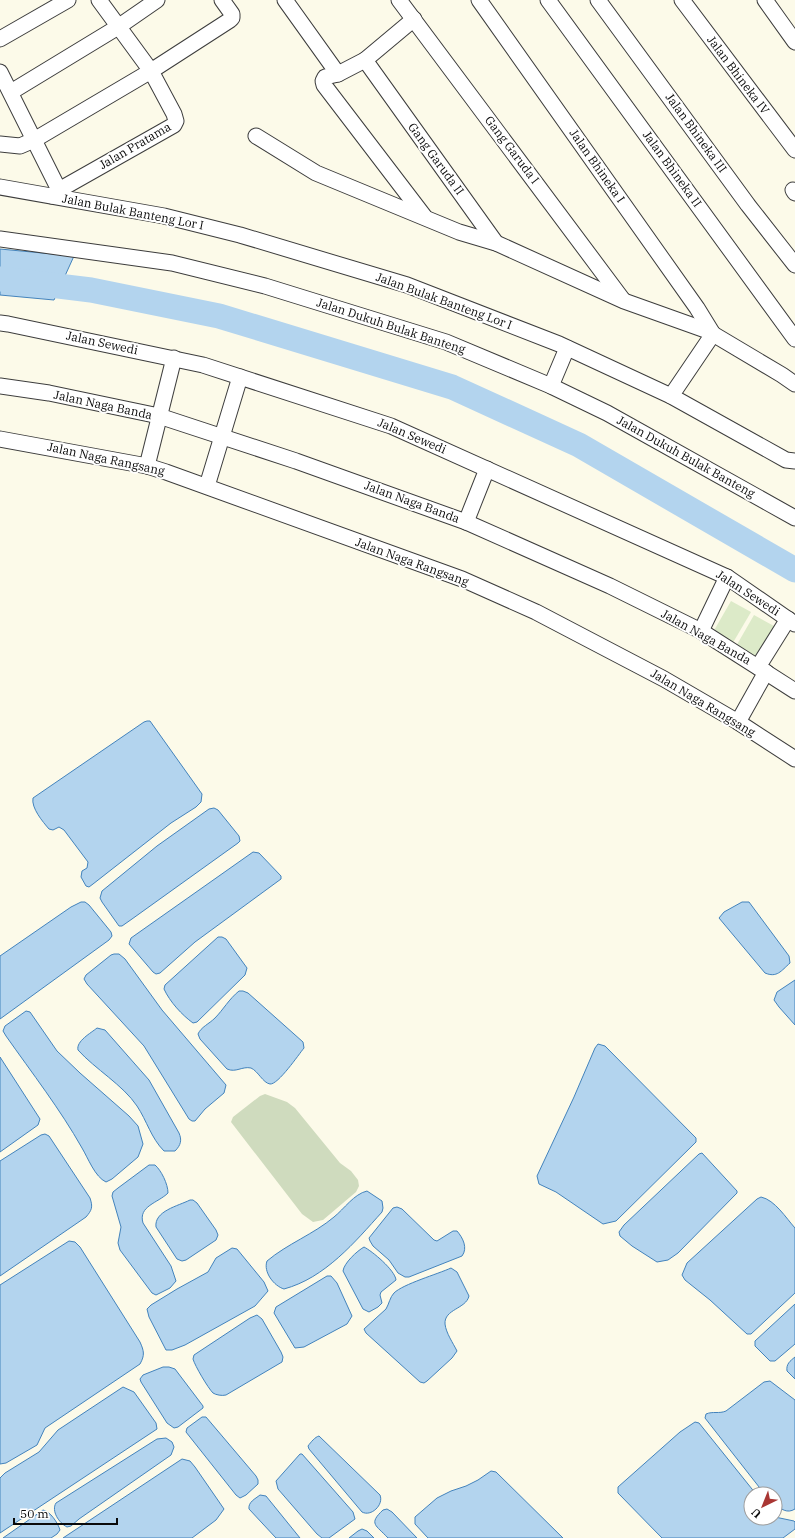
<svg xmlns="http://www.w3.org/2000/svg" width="795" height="1538" font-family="'IBM Plex Serif',serif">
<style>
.cemetery{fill:#cfdbbe}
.pitch{fill:#dceac8}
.water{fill:#b3d4ee;stroke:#4383bc}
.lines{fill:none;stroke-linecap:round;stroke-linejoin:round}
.river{stroke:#b3d4ee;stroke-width:25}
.street-casing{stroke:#3d3d3d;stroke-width:17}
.street{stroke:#fff;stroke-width:15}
.labels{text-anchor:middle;stroke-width:4;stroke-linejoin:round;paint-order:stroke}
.street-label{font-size:12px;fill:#0a0a0a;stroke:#fff}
</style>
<rect width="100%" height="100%" fill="#fcfae9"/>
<!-- cemetery -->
<polygon class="cemetery" points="265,1094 287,1102 295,1108 340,1163 351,1171 358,1180 359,1186 356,1192 323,1220 313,1222 302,1214 231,1122 233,1117 260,1096"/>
<!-- pitch -->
<g class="pitch">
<polygon points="731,601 751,612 731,646 712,634"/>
<polygon points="754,615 774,626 755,659 735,648"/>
</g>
<!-- water -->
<g class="water">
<polygon points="0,249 74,256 54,300 0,295"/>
<path d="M147,721H150L202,794L201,802L196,807L171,823L93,884L89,887L86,886L81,877L82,871L87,868L88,862L64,830L59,827L53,830L49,829C43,822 31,808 33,798L144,722Z"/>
<polygon points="214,808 218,810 239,836 240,841 238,843 132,919 122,926 119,926 102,902 100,898 102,891 157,846 209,809"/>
<polygon points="253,852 259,853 281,876 281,879 195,942 160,973 156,974 153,972 129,944 131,938"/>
<polygon points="81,902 85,902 89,905 111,932 112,936 109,940 0,1019 0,956 71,907"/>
<path d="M742,902H749L789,956L790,963C781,971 777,978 765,973L719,918L724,912Z"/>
<path d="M218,937H222L226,939L247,968L245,975L197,1022L193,1023C182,1015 170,1002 164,989L165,985Z"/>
<polygon points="114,954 119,954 125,959 162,1010 226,1085 224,1093 205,1109 195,1121 192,1121 189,1119 144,1046 87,984 84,979 86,975 111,955"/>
<polygon points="795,980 795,1025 779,1007 774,1000 777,992"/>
<path d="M239,991H243L248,993L303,1042L304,1048C299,1054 278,1085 270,1084C263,1083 258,1071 251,1068C242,1066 236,1073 227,1069L200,1039L198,1034C201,1027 209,1024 215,1018C223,1010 229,999 239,991Z"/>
<path d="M26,1011L30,1012L57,1051L80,1073L129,1116L138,1126L143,1144L138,1157L112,1179L106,1182C95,1177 88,1158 82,1148C60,1109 32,1073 6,1036L3,1031L5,1026Z"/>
<path d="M97,1028L105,1030L149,1080L179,1133C182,1140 181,1145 175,1151H164C151,1138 147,1121 137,1106C123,1085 95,1069 78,1050C76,1041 91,1033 97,1028Z"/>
<polygon points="598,1044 605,1046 696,1138 696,1142 616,1221 603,1224 556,1192 539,1184 537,1176 574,1097 595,1048"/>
<polygon points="0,1057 40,1119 38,1125 0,1152"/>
<path d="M45,1134L49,1136L90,1198C93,1207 92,1210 86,1217L0,1276V1161L41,1135Z"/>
<polygon points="702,1153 737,1191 737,1193 678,1253 668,1260 657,1262 632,1246 620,1236 619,1232 624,1225 699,1154"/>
<path d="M149,1165H155C161,1170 168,1184 168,1193C158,1203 138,1206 143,1223L171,1266L176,1281L170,1288L156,1295L152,1293L120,1250L118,1243L121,1227L112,1196L113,1192L118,1188Z"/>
<path d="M367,1191L382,1201L383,1208L382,1212C355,1242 325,1278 284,1289C274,1286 263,1272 267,1261C287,1244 314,1234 334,1217C344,1209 354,1194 367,1191Z"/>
<path d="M761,1197C775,1200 786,1218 795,1228V1293L751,1334H747L710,1300L685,1280L682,1275L687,1263L757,1199Z"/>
<path d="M190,1200H193L197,1203L216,1230L218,1235L216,1240L186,1260L182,1261L177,1259L156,1227C154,1211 178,1206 190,1200Z"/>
<path d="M397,1207L402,1209L434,1240L437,1241L453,1231H457C463,1238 468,1248 462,1256L409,1277H405L398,1273L389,1260L373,1246L370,1241L369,1238L393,1208Z"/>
<path d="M69,1241L75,1242L80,1247L140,1342C144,1351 145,1355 140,1364L45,1428L37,1445L6,1463L0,1464V1285Z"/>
<path d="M364,1247C372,1251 395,1270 396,1280L381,1292L380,1295L382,1303L378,1307L369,1312L363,1309L343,1271C344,1263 357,1251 364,1247Z"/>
<polygon points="232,1248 237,1249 264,1282 268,1291 255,1306 185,1345 172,1350 166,1350 149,1317 147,1309 151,1305 177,1289 208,1272 216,1258"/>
<path d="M451,1268L457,1272L469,1296C466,1309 444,1309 445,1324C446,1333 453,1343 457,1351L452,1358L427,1381L424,1383L420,1382L366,1333L364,1329L386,1309C389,1304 390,1297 394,1293C403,1284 438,1274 451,1268Z"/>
<polygon points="327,1276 331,1276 337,1283 352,1316 347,1324 304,1347 295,1348 274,1313 276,1307"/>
<polygon points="795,1304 795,1344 775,1361 770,1361 755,1346 755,1341"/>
<path d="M257,1315L262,1319L281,1352L283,1357L282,1362L226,1395C222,1396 216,1395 213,1393C208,1388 195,1366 193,1359L194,1355L250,1318Z"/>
<path d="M795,1357V1379L787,1371C786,1364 790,1361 795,1357Z"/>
<polygon points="163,1367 169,1367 175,1369 203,1406 203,1408 178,1427 174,1428 167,1423 141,1382 140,1379 143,1375"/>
<path d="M770,1381L795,1400V1509C787,1514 781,1509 775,1504V1494H765L763,1492L705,1418L706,1414C713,1411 719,1414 726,1411L764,1382Z"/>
<polygon points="123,1387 134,1392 156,1423 157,1429 0,1533 0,1478 5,1473 39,1452 58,1430"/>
<polygon points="202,1417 206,1417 256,1476 258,1480 258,1484 246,1495 240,1498 236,1495 186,1432 187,1428"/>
<polygon points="695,1422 699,1423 756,1494 751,1494 751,1518 775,1518 775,1517 794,1521 795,1522 795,1529 783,1538 662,1538 618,1493 618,1487 680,1432"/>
<path d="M319,1436L380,1495C384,1505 371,1517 362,1512L309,1449L308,1446C311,1442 315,1437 319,1436Z"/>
<path d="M166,1438L172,1442L174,1447L171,1455L79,1519L71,1526L67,1527C59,1523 51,1511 56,1503L157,1439Z"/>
<polygon points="300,1454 302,1454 353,1512 355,1519 329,1538 322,1538 317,1534 278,1489 276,1481"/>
<polygon points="182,1459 190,1461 195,1467 224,1509 216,1520 192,1538 63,1538"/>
<polygon points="491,1471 496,1472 563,1538 428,1538 415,1524 415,1517 437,1498 451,1491 466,1486 478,1480"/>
<path d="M260,1495L266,1496L300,1538H276L249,1509C248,1502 255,1499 260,1495Z"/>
<path d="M43,1510C50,1511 58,1523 60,1530L57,1534L51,1538H3Z"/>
<path d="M383,1510L387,1509L392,1512L417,1538H388C376,1525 368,1524 383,1510Z"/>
<polygon points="362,1529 367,1531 374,1538 349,1538 358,1531"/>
</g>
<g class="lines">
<!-- river -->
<polyline class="river" points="0,279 91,290 219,316 452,387 579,445 795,570"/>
<defs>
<g id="street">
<polyline points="285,0 338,74 365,60 496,243"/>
<polyline points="399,0 623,300"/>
<polyline points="479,0 697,308 713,334 671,396"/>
<polyline points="548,0 795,339"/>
<polyline points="598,0 748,205 795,265"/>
<polyline points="682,0 795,150"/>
<polyline points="765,0 795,42"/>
<polyline points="0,39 68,0"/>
<polyline points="365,60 414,19"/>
<polyline points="0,72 59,190"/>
<polyline points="338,74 325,77 323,81 324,85 424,216"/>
<polyline points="11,92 118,27 157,0"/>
<polyline points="256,136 316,173 459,232 496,243 624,301 708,331 782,375 795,384"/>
<polyline points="0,144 20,146 34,140 151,71 230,20 232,18 232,14 222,0"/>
<polyline points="0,187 164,216 240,235 407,285 559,344 671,396 786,460 795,461"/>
<polyline points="793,190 795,193"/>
<polyline points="52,196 59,190 174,125 176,121 174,114 151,71 99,0"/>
<polyline points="0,239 172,263 265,286 446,342 551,386 607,413 795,518"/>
<polyline points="0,323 8,324 203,365 391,426 727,577 795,624"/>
<polyline points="0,386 49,393 159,416 296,461 466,522 610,586 701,631 795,691"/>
<polyline points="551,386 567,348"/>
<polyline points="0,439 147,466 166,472 462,579 536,612 664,679 738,722 795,759"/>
<polyline points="147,466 174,358"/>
<polyline points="207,486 240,377"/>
<polyline points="466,522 487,469"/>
<polyline points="701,631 727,577"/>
<polyline points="758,667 788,619"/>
<polyline points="738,722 766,672"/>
</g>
</defs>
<!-- street casing -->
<use href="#street" class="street-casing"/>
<!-- street -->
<use href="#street" class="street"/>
</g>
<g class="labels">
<!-- street labels -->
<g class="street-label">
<text transform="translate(738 75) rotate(53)" y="4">Jalan Bhineka IV</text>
<text transform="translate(696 133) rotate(54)" y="4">Jalan Bhineka III</text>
<text transform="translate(135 146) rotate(-30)" y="4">Jalan Pratama</text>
<text transform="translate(512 150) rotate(53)" y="4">Gang Garuda I</text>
<text transform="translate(436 159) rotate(54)" y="4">Gang Garuda II</text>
<text transform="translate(597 166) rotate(55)" y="4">Jalan Bhineka I</text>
<text transform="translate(672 169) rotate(54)" y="4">Jalan Bhineka II</text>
<text transform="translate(133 212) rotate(11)" y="4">Jalan Bulak Banteng Lor I</text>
<text transform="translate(444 301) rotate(20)" y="4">Jalan Bulak Banteng Lor I</text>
<text transform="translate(391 326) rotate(18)" y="4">Jalan Dukuh Bulak Banteng</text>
<text transform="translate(102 343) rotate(12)" y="4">Jalan Sewedi</text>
<text transform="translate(103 405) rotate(12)" y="4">Jalan Naga Banda</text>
<text transform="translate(412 436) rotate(23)" y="4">Jalan Sewedi</text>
<text transform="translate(686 457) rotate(29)" y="4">Jalan Dukuh Bulak Banteng</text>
<text transform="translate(106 459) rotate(12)" y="4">Jalan Naga Rangsang</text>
<text transform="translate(412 502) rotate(20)" y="4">Jalan Naga Banda</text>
<text transform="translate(412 562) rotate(20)" y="4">Jalan Naga Rangsang</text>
<text transform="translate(748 593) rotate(33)" y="4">Jalan Sewedi</text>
<text transform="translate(706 637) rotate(29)" y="4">Jalan Naga Banda</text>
<text transform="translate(703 703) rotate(31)" y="4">Jalan Naga Rangsang</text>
</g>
</g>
<!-- north arrow -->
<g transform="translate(763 1506) rotate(223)"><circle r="19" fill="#ffffff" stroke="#9d9d9d"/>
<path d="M0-3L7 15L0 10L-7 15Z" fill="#a93633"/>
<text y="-6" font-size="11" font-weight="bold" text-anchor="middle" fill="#0a0a0a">U</text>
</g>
<!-- scale -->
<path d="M14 1518v6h103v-6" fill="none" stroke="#0a0a0a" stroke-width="2"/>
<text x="20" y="1518" font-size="12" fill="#0a0a0a" stroke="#ffffff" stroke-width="3" paint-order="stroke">50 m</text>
</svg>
